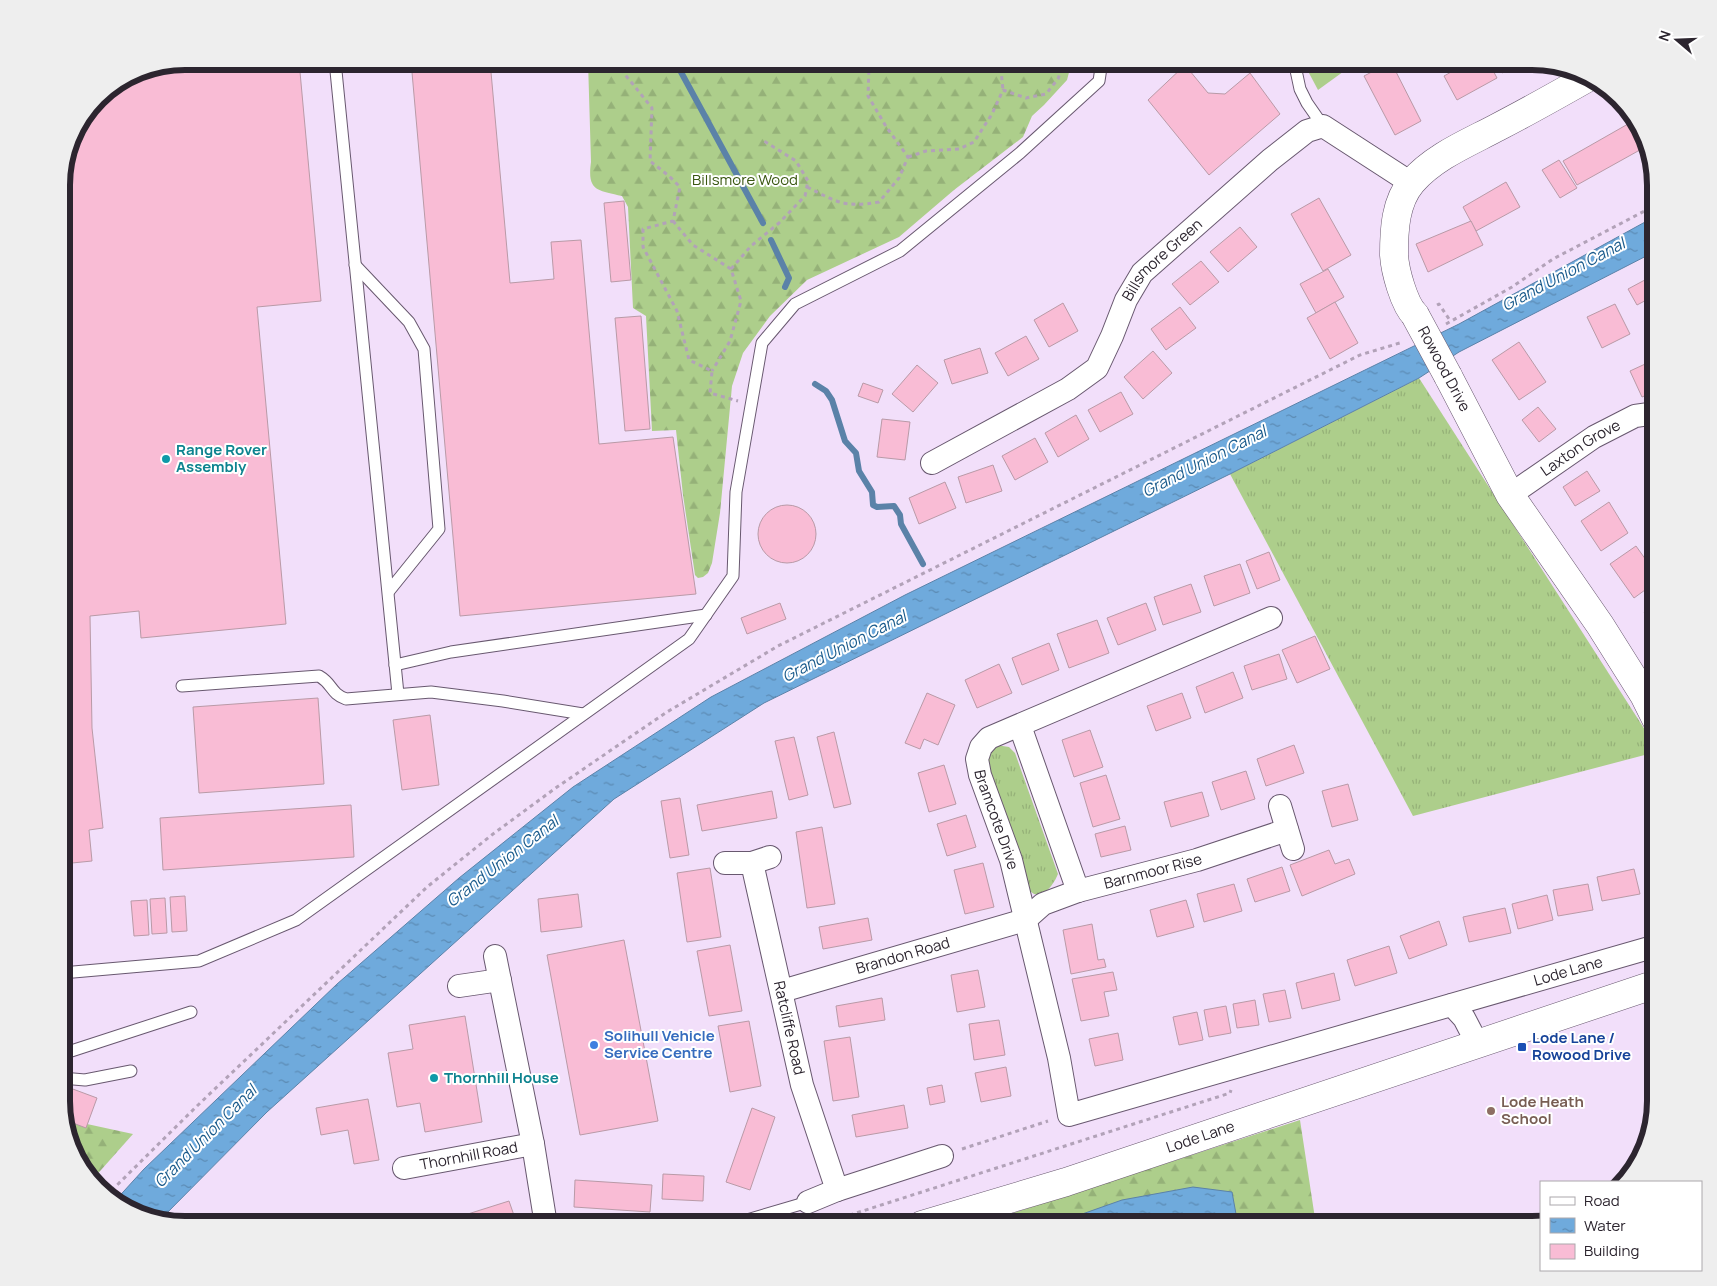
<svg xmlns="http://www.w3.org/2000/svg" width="1717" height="1286" font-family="Manrope,sans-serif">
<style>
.grass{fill:url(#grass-tufts)}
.forest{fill:url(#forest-firs)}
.green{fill:#adce8b}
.water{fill:url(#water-ripples);stroke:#5b82a8}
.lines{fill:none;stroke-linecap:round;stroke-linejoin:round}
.stream{stroke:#5b82a8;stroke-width:6}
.building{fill:#f9bcd5;stroke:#b99aa7}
.service-casing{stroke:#68586f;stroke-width:13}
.minor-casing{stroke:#68586f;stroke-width:24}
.tertiary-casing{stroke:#68586f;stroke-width:29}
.secondary-casing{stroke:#68586f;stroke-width:29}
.path{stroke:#b2a2b8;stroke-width:3;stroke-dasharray:4 4;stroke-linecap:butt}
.service{stroke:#fff;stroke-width:11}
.minor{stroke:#fff;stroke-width:22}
.tertiary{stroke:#fff;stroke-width:28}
.secondary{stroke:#fff;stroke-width:28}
.tertiary-bridge-casing{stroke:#68586f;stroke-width:29;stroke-linecap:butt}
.tertiary-bridge{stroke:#fff;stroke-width:28}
.culture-dot{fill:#0f9aa8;stroke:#fff;stroke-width:2}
.shop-dot{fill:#3f7fe0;stroke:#fff;stroke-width:2}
.transit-dot{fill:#1a4fb4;stroke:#fff;stroke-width:2}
.education-dot{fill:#8d6e63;stroke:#fff;stroke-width:2}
.labels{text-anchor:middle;stroke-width:4;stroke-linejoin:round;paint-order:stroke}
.park-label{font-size:15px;fill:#3a5711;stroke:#fff}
.street-label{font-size:15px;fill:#2c252f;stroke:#fff}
.culture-label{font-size:15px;font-weight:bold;fill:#0d838f;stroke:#fff;text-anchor:start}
.shop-label{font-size:15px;font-weight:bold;fill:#366cbe;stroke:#fff;text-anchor:start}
.transit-label{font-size:15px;font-weight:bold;fill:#164399;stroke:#fff;text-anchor:start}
.education-label{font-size:15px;font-weight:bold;fill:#785e54;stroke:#fff;text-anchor:start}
.water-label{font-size:16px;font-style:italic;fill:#195a8b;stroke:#fff}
.rim{fill:none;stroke:#2c252f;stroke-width:6}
</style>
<defs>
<pattern id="grass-tufts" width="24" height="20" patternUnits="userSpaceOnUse" patternTransform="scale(1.25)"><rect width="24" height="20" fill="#adce8b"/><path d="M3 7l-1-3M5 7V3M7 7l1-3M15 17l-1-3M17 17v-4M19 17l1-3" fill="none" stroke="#95b178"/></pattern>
<pattern id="forest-firs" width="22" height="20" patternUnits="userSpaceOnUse" patternTransform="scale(1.25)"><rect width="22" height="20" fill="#adce8b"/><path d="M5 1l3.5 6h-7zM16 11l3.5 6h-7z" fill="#95b178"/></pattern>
<pattern id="water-ripples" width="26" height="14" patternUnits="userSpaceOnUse" patternTransform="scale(1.25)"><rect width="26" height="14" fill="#6faadc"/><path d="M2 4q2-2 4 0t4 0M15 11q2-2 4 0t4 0" fill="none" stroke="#5b8ab3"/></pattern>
</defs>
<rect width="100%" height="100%" fill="#f2dffa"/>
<!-- grass -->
<g class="grass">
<polygon points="1419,378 1656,747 1656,752 1413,816 1230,474"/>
<path d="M996,745L1009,747L1015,753L1058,874C1054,883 1046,897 1034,894C1031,892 1027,888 1024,886L984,765L988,753Z"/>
</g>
<!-- forest -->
<g class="forest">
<path d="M588,61H1072L1067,80L1044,105L1032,116L1023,137L954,190L899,237L807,280L770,316L743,353L732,386L720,513L712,563L708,573L703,577L698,578L695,575L683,495L676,430L652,431L646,316L633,308L628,207L622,196C597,190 587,191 591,162Z"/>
<polygon points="64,1119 133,1134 93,1179 74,1156"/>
<polygon points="1300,1120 1316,1225 972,1225 991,1220"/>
</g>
<!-- green -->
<polygon class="green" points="1308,61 1358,61 1318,90 1309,73"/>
<!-- water -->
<g class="water">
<polygon points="1656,216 1656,251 1459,352 1419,378 1230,474 764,703 614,799 267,1112 159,1221 145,1218 114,1202 144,1169 337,984 459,878 573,787 711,697 905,595 1459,324"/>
<polygon points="1193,1187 1232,1192 1238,1225 1051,1225 1122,1200"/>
</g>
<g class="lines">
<!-- stream -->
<g class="stream">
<polyline points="675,61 763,223"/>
<polyline points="771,240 789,278 785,287"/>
<polyline points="815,384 826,391 832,400 845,441 856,453 859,471 872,492 873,505 877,507 894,506 900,515 901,524 923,564"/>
</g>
</g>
<!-- building -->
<g class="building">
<polygon points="185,61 299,61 321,301 257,307 286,624 141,638 139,611 90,616 92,728 103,828 89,830 92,861 62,864 62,176 74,130 103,92 138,71"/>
<polygon points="411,61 490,61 510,283 554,279 551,242 581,240 599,444 673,437 696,594 460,616"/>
<polygon points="1471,61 1488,61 1497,78 1457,100 1444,76"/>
<polygon points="1495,61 1524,61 1502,73"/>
<polygon points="1391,62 1421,121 1395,135 1364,76"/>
<polygon points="1185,65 1208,93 1225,94 1250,73 1280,114 1209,175 1148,100"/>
<polygon points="1635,120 1643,130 1647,146 1577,185 1563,161"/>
<polygon points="1559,160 1577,188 1560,198 1542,170"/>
<polygon points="1506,182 1520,207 1476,231 1463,207"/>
<polygon points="1319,198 1351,255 1323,271 1291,214"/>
<polygon points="624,201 631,280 611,282 604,203"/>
<polygon points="1471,221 1483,245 1428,272 1416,244"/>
<polygon points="1240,227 1257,247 1228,272 1210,252"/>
<polygon points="1201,261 1219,282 1190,305 1172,284"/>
<polygon points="1328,269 1344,297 1316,313 1300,284"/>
<polygon points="1656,274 1656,295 1637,305 1628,289"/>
<polygon points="1335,302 1358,343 1330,359 1307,318"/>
<polygon points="1063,303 1078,331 1049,347 1034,320"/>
<polygon points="1615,304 1630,334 1602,348 1587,317"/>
<polygon points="1180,307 1196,328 1166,350 1151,329"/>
<polygon points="641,316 650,429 625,431 615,318"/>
<polygon points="1026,336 1039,359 1008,376 995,353"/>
<polygon points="1519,342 1546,382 1519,400 1492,360"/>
<polygon points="980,348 988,373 952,384 944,360"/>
<polygon points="1153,351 1172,373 1143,399 1124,377"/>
<polygon points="1656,359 1656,391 1642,397 1630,371"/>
<polygon points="917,365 938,383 913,412 892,394"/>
<polygon points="863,383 883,390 878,403 858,396"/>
<polygon points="1121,392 1133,414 1100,432 1088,410"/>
<polygon points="1538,407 1556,429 1539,442 1522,420"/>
<polygon points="1076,415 1089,439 1058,457 1045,433"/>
<polygon points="882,419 910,422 905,460 877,457"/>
<polygon points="1035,438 1048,462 1015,480 1002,456"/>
<polygon points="993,465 1002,491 966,503 958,477"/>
<polygon points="1587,471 1600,491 1575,506 1563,487"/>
<polygon points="945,482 956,508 919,524 909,498"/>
<polygon points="1609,502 1628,533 1601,551 1581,521"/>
<circle cx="787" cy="534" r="29"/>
<polygon points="1636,546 1656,574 1656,582 1634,598 1610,564"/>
<polygon points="1269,552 1280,580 1257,589 1246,561"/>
<polygon points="1240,564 1250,593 1214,606 1204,576"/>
<polygon points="1191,584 1201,612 1163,625 1154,597"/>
<polygon points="780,603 786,619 747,634 741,618"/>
<polygon points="1146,603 1156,630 1118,645 1107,618"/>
<polygon points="1656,604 1656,629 1644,612"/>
<polygon points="1097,620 1109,653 1069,668 1057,634"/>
<polygon points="1315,636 1330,669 1297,683 1282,650"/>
<polygon points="1049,643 1059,670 1022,685 1012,658"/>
<polygon points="1279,654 1287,679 1252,690 1244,666"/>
<polygon points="999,664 1012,693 977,708 965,680"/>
<polygon points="1233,672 1243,698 1205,713 1196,687"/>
<polygon points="927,693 955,705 938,745 924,739 920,749 905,743"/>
<polygon points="1182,693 1191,718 1156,731 1147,706"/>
<polygon points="318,698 324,784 199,793 193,707"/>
<polygon points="430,715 439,785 402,790 393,720"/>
<polygon points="1090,730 1103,767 1074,777 1062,740"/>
<polygon points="834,732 851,804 834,808 817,737"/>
<polygon points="794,737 808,795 789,800 775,741"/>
<polygon points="1294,745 1304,773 1266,786 1257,759"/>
<polygon points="944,765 956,804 929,812 918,773"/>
<polygon points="1246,771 1255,799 1221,810 1212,782"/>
<polygon points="1106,775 1120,819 1093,827 1080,783"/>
<polygon points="1348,784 1358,820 1332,827 1322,791"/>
<polygon points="772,791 777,818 702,831 697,805"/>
<polygon points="1202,792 1209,816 1171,827 1164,802"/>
<polygon points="680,798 689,855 670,858 661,801"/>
<polygon points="351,805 354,857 163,870 160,818"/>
<polygon points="966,815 976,847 947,856 937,824"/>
<polygon points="1125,826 1131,850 1101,857 1095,834"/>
<polygon points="822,827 835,904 807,908 796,832"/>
<polygon points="1329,850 1335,864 1349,859 1355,874 1302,896 1290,865"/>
<polygon points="983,863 994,907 965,914 954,870"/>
<polygon points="1282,867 1290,891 1255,902 1247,879"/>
<polygon points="710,868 721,937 687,942 677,873"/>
<polygon points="1634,869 1640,894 1602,901 1597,877"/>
<polygon points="1234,884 1242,911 1204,922 1197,894"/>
<polygon points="1588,884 1593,910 1558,916 1553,890"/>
<polygon points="578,894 582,927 541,932 538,899"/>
<polygon points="1547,895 1553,920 1518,929 1512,904"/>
<polygon points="185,896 187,931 172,932 170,897"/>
<polygon points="165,898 167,933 152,934 150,899"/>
<polygon points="147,900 149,935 134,936 131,901"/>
<polygon points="1186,900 1194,927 1157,937 1150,910"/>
<polygon points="1505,908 1511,933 1469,942 1463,917"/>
<polygon points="868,918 872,940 823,949 819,927"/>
<polygon points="1439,921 1447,945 1409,959 1400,936"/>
<polygon points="1092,924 1098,960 1104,959 1106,967 1071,974 1063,930"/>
<polygon points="624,940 658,1121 580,1135 547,955"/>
<polygon points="730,945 742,1011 709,1016 697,951"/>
<polygon points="1389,946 1397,973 1355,986 1347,960"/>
<polygon points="978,970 985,1007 957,1012 951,975"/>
<polygon points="1113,972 1117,990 1104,992 1109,1016 1081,1021 1072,979"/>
<polygon points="1334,973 1340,1000 1302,1009 1296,983"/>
<polygon points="1285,990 1291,1018 1269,1022 1263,994"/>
<polygon points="882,998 885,1020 839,1027 836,1006"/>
<polygon points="1255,1000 1259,1025 1237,1028 1233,1004"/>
<polygon points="1226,1006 1231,1033 1209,1037 1204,1010"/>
<polygon points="1197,1012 1203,1040 1179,1045 1173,1017"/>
<polygon points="465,1016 482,1122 425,1132 420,1103 397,1107 388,1053 413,1049 409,1025"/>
<polygon points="999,1020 1005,1055 974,1060 969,1024"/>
<polygon points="749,1021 761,1086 730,1092 718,1026"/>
<polygon points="1118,1033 1123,1060 1095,1066 1089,1039"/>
<polygon points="850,1037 859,1097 833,1101 824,1041"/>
<polygon points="1006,1067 1011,1096 981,1102 975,1073"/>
<polygon points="62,1085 97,1098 86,1128 65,1120 62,1109"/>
<polygon points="942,1085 945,1102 930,1105 927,1088"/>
<polygon points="368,1099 379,1160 354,1164 348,1130 321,1135 316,1108"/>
<polygon points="904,1105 908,1128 856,1137 852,1115"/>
<polygon points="752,1108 775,1117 750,1190 726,1182"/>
<polygon points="663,1174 704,1176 703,1201 662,1199"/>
<polygon points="575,1180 652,1185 650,1212 574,1207"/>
<polygon points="509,1201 517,1224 433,1225"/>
<polygon points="419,1220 420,1225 403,1225"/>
</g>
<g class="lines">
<defs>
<g id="service">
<polyline points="335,61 398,694"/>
<polyline points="1294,61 1300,89 1307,103 1323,126"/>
<polyline points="355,265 409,322 424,349 439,529 389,591"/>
<polyline points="395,665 451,652 706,615"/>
<path d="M182,686L319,676C333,684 330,693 346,699L431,692L503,701L583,714"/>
<polyline points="62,973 199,961 296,920 689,639 733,576 736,492 762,343 795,304 900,251 1020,153 1099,81 1102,61"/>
<polyline points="62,1054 191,1012"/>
<polyline points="62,1078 85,1080 131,1071"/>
<polyline points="730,1225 808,1202"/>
</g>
<g id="minor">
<path id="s1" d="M932,463L1068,389L1097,368L1112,336L1126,300L1142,273L1270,160L1307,131L1323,126L1411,183"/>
<path id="s2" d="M1510,495L1594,437L1635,416L1656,413"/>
<path id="s3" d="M1271,618L989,738L981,747L977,759L980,775L1011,860L1059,1058L1069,1115L1656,946"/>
<polyline points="1020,726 1078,891"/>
<polyline points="1280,806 1293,849"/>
<polyline points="725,863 752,863 770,857"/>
<path id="s4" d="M752,863L802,1085L837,1190"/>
<polyline points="495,956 533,1144 546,1225"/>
<polyline points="459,986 500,980"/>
<path id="s5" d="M782,991L1025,920L1043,904L1078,891L1197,860L1287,830"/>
<polyline points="1452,1005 1464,1018 1478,1045"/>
<path id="s6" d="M404,1168L533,1144"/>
<polyline points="808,1202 837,1190 942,1156"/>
</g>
<g id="tertiary">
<path d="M1415,315C1404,304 1395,271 1394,255C1394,230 1395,202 1412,182C1435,156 1468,143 1498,127C1529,111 1559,94 1589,77"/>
<polyline points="1448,376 1510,495 1600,625 1644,695 1656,719"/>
</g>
<g id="secondary">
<path id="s7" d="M922,1225L1066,1182L1656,984"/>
</g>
</defs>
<!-- service casing -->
<use href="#service" class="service-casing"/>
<!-- minor casing -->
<use href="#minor" class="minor-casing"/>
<!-- tertiary casing -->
<use href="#tertiary" class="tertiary-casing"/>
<!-- secondary casing -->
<use href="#secondary" class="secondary-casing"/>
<!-- path -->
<g class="path">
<polyline points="620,61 623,72 652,108 650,161 669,176 680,187 673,221 643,229 643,247 677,311 689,360 712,371 710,393 738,401"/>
<polyline points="997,61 1001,70 1003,90"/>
<polyline points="908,157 926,151 959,149 974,142 992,114 1003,90 1026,98 1046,94 1058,79 1064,61"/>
<path d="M807,187C837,202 844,208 879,202L899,178L908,157L887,128L868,96L869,68L864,61"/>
<polyline points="673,221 693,245 731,269 741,301 730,341 712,371"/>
<polyline points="731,269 751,246 779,223 805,196 808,181 796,161 764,141"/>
<polyline points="1437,305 1439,304 1451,322"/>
<polyline points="1446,324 1512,287 1553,259 1656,205"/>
<polyline points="962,1149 1048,1121"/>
<polyline points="106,1196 197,1106 427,887 493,834 557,787 667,712 778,646 1360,355 1403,342"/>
<polyline points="819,1225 1230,1093 1231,1090"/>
</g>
<!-- service -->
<use href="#service" class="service"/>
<!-- minor -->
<use href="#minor" class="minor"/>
<!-- tertiary -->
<use href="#tertiary" class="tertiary"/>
<!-- secondary -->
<use href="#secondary" class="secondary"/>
<defs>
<polyline id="tertiary-bridge" points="1415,315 1448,376"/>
</defs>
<!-- tertiary-bridge casing -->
<use href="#tertiary-bridge" class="tertiary-bridge-casing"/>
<!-- tertiary-bridge -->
<use href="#tertiary-bridge" class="tertiary-bridge"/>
</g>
<!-- markers -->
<g class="culture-dot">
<circle cx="166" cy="459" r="5"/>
<circle cx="434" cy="1078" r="5"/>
</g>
<circle class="shop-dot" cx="594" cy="1045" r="5"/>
<rect class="transit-dot" x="1517" y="1042" width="10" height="10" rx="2.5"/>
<circle class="education-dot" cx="1491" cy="1111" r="5"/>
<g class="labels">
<!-- park labels -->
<g class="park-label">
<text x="745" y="185">Billsmore Wood</text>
</g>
<!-- street labels -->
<g class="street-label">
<text dy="5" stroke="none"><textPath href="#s1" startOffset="319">Billsmore Green</textPath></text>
<text transform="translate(1444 369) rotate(62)" y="5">Rowood Drive</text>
<text dy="5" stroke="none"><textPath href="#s2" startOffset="85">Laxton Grove</textPath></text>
<text dy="5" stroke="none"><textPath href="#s3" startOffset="395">Bramcote Drive</textPath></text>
<text dy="5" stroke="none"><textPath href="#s5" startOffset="392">Barnmoor Rise</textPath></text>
<text dy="5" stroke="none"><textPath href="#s5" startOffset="126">Brandon Road</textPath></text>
<text dy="5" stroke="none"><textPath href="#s3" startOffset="1219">Lode Lane</textPath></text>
<text dy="5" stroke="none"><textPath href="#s4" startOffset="169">Ratcliffe Road</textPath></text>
<text dy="5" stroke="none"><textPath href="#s7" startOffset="292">Lode Lane</textPath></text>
<text dy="5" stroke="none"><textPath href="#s6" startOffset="66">Thornhill Road</textPath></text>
</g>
<!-- culture labels -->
<g class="culture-label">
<text x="176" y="455">Range Rover<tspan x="176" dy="17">Assembly</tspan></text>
<text x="444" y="1083">Thornhill House</text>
</g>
<!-- shop labels -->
<g class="shop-label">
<text x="604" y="1041">Solihull Vehicle<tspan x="604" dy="17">Service Centre</tspan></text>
</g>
<!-- transit labels -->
<g class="transit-label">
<text x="1532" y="1043">Lode Lane /<tspan x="1532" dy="17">Rowood Drive</tspan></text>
</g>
<!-- education labels -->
<g class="education-label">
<text x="1501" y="1107">Lode Heath<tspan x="1501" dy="17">School</tspan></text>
</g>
<!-- water labels -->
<g class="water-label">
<text transform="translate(1563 274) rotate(-28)" y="6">Grand Union Canal</text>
<text transform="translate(1204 461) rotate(-27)" y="6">Grand Union Canal</text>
<text transform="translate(844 646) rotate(-27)" y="6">Grand Union Canal</text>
<text transform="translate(502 861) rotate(-38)" y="6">Grand Union Canal</text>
<text transform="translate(205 1136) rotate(-45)" y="6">Grand Union Canal</text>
</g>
</g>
<!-- crop -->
<path d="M0 0H1717V1286H0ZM185 70H1532A115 115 0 0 1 1647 185V1101A115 115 0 0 1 1532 1216H185A115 115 0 0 1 70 1101V185A115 115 0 0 1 185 70Z" fill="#eee" fill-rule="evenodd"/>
<path class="rim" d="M185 70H1532A115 115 0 0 1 1647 185V1101A115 115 0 0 1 1532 1216H185A115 115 0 0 1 70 1101V185A115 115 0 0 1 185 70Z"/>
<!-- legend -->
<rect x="1540" y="1181" width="162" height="90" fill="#ffffff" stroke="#aba8ac"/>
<rect x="1550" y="1197" width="25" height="8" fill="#ffffff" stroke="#aba8ac"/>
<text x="1584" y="1206" font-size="15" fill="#2c252f">Road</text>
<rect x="1550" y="1218" width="25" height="15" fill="url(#water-ripples)" stroke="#aba8ac"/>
<text x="1584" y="1231" font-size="15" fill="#2c252f">Water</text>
<rect x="1550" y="1244" width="25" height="15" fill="#f9bcd5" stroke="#aba8ac"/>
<text x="1584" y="1256" font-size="15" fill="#2c252f">Building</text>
<!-- north arrow -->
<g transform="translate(1677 40) rotate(289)" stroke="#ffffff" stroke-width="4" paint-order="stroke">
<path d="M0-4L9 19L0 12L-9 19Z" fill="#2c252f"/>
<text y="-8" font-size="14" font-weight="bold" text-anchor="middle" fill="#2c252f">N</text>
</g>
</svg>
